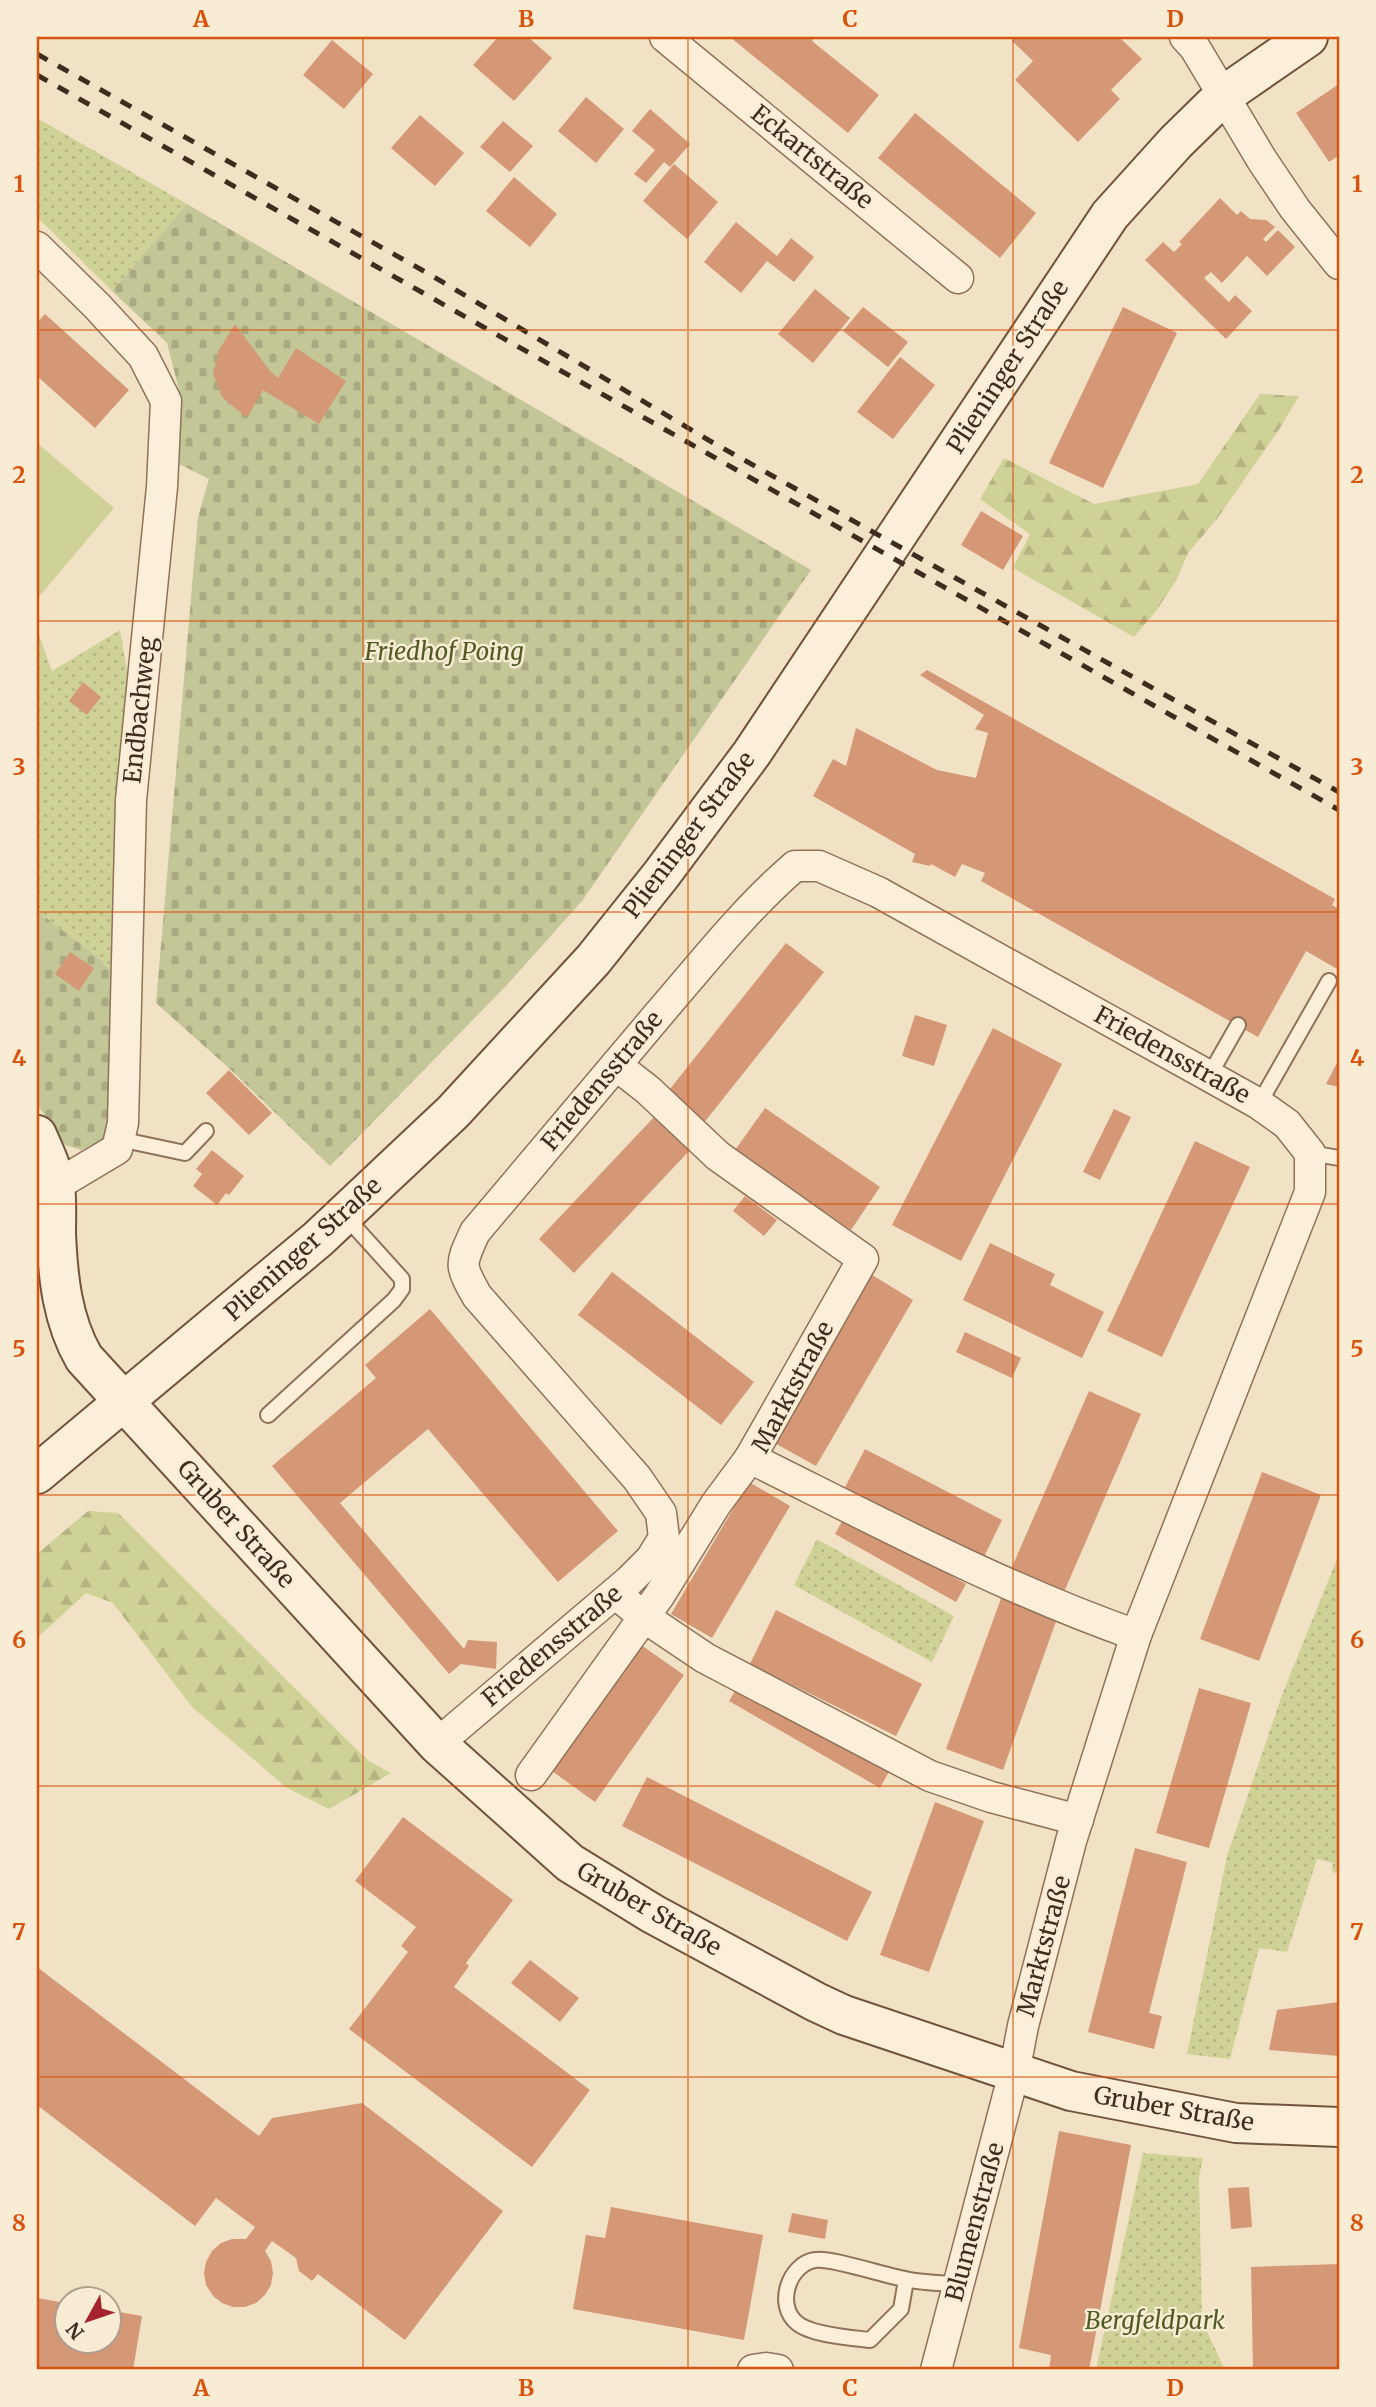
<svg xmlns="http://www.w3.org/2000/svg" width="1376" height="2407" font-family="Merriweather,serif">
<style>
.green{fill:url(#green-dots)}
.forest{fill:url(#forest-firs)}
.cemetery{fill:url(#cemetery-stones)}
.pitch{fill:#cfd297}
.building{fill:#d49877}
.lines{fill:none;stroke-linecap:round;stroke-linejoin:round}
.lane-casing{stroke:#8f7259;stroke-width:18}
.street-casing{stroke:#8f7259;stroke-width:33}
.secondary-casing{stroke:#71533c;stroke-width:42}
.lane{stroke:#fcefd9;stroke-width:14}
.street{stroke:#fcefd9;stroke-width:30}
.secondary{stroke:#fcefd9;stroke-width:38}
.rail{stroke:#3e2c1e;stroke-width:5;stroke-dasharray:12 12;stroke-linecap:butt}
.grid{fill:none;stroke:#d7540e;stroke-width:2;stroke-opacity:0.55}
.labels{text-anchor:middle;stroke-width:5;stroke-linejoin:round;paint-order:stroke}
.street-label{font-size:24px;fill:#3e2c1e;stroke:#f9ecd5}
.park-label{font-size:24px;font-style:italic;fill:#515c23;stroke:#f9ecd5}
.neatline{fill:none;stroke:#d7540e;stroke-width:2.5}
.grid-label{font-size:23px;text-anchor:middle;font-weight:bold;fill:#d7540e}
</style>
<defs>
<pattern id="green-dots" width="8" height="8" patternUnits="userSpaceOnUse" patternTransform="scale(1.75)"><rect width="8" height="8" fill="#cfd297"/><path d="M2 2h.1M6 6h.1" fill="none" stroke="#b3b482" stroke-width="1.8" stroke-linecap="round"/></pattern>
<pattern id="forest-firs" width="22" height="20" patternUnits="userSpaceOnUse" patternTransform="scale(1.75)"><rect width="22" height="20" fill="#cfd297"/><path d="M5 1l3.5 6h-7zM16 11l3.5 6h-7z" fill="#b3b482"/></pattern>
<pattern id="cemetery-stones" width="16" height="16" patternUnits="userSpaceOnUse" patternTransform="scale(1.75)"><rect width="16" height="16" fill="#c3c697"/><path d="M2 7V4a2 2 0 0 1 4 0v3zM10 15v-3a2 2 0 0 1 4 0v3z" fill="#a9aa82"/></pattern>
</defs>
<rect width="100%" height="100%" fill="#f2e2c5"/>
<!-- green -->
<g class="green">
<polygon points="37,118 187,204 112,291 37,217"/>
<polygon points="120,630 129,682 118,978 98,957 37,911 37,636 39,635 52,671"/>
<polygon points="817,1539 954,1616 932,1662 794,1585"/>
<polygon points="1339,1554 1339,1874 1332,1872 1333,1863 1317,1859 1287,1952 1259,1948 1230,2059 1187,2054 1227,1856 1282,1695"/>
<polygon points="1143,2153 1203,2158 1199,2177 1202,2321 1225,2370 1096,2370"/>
</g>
<!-- forest -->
<g class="forest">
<polygon points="1260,394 1299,396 1280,428 1217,519 1188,553 1177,579 1156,611 1134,637 1013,568 1030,534 980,499 1004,458 1094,504 1198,484"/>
<polygon points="88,1511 118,1513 348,1741 369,1761 391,1773 329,1809 287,1788 192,1707 113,1603 86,1593 37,1638 37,1554"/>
</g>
<!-- cemetery -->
<g class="cemetery">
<polygon points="187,204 811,570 582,901 505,987 330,1166 230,1069 156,1003 198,517 209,479 177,463 182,401 167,343 112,291"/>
<polygon points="37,911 98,957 118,978 114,1114 104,1139 81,1150 65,1145 37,1104"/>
</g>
<!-- pitch -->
<polygon class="pitch" points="37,443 114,508 37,599"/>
<!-- building -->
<g class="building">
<polygon points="498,37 528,37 552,58 514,101 473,65"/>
<polygon points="730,37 815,37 812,41 879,95 848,133"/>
<polygon points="1015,37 1119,37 1142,59 1111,90 1120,99 1078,142 1015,80 1033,61 1012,41"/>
<polygon points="332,40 373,74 344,109 303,75"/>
<polygon points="1339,84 1339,155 1329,162 1296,113"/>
<polygon points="586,97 624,129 596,163 558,131"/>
<polygon points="650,109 690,144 670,167 664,162 646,183 634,174 655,150 632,131"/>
<polygon points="915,113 1036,213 1000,258 878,158"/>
<polygon points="420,115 464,153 435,186 391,148"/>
<polygon points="503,121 533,146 510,172 480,147"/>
<polygon points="674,164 718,202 687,239 643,201"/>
<polygon points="514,177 557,214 530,247 486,211"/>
<polygon points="1220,198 1237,215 1241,211 1250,219 1266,220 1275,227 1263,239 1266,242 1278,230 1295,247 1267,276 1247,256 1222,283 1211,272 1204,278 1229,302 1235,295 1252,311 1226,339 1145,260 1163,242 1174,252 1182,244 1179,242"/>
<polygon points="736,222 777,256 791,238 814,257 794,282 767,261 741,293 704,262"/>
<polygon points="815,289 850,318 813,363 778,334"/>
<polygon points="863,307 908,342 888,367 843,331"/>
<polygon points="1123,307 1177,333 1103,488 1049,463"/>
<polygon points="45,314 129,390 95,428 37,376 37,323"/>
<polygon points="235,324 270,371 278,378 296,348 346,381 319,424 263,390 247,418 222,397 213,373 219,350"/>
<polygon points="900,357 935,385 893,439 857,412"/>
<polygon points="981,511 1023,536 1003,570 961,545"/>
<polygon points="927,670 1335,899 1332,905 1339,909 1339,970 1306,951 1258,1037 981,881 985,873 962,864 955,877 931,864 930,866 912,862 915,854 813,796 833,759 846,766 856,728 937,770 976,778 988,733 975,729 984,715 920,675"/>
<polygon points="83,682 101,697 87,715 69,701"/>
<polygon points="786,943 824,972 703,1124 666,1094"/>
<polygon points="70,952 94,968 79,991 55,974"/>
<polygon points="915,1015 947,1025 934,1066 902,1056"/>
<polygon points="993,1028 1062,1064 961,1261 892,1225"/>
<polygon points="1339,1059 1339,1087 1326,1084"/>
<polygon points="229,1070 272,1113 249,1135 206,1093"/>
<polygon points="765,1108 880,1187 851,1230 735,1150"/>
<polygon points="1114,1109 1131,1117 1100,1180 1083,1172"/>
<polygon points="656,1115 691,1149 574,1273 539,1239"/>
<polygon points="1195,1141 1250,1167 1162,1357 1107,1331"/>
<polygon points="212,1150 244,1176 229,1195 226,1193 217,1205 193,1186 202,1174 196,1169"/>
<polygon points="745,1196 777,1220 764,1236 733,1211"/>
<polygon points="990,1243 1055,1274 1050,1285 1104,1312 1082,1358 963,1300"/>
<polygon points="612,1272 754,1382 721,1425 578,1315"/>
<polygon points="869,1273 913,1300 816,1466 771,1441"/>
<polygon points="430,1309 618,1531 558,1582 428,1429 340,1503 464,1649 468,1640 497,1642 496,1669 461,1664 449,1674 272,1466 376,1378 365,1365"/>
<polygon points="965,1332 1021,1358 1012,1378 956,1352"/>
<polygon points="1089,1391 1141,1414 1061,1599 1008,1576"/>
<polygon points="865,1449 1002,1520 982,1561 842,1493"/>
<polygon points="1262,1472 1321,1495 1259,1661 1200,1639"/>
<polygon points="749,1482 790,1506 712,1638 671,1614"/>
<polygon points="845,1516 966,1584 956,1602 835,1534"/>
<polygon points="1003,1593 1059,1613 1003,1770 946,1749"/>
<polygon points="776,1610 922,1684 896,1736 750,1664"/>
<polygon points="641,1645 684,1675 595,1802 552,1771"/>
<polygon points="740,1683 890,1770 880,1788 729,1701"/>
<polygon points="1199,1688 1251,1703 1209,1848 1156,1833"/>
<polygon points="647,1777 872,1892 847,1941 622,1826"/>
<polygon points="935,1802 984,1821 929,1972 880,1955"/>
<polygon points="403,1817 513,1900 466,1963 469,1966 454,1987 590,2090 532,2167 349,2029 408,1952 401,1946 416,1927 355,1881"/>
<polygon points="1135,1848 1187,1862 1149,2013 1162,2016 1154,2049 1088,2032"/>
<polygon points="530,1960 579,1998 560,2022 511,1983"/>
<polygon points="37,1967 259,2136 272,2118 362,2103 503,2211 405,2340 318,2274 312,2281 299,2271 296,2258 272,2241 265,2251 271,2261 273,2273 271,2285 265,2295 256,2303 245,2307 233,2307 222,2303 213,2296 206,2285 204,2273 206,2262 212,2251 221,2243 232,2239 246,2239 255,2227 216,2198 195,2226 37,2105"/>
<polygon points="1339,2002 1339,2056 1269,2050 1277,2010"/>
<polygon points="1059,2131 1131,2145 1089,2370 1049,2370 1051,2355 1019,2348"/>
<polygon points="1249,2187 1252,2227 1231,2229 1228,2188"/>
<polygon points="611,2207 763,2235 744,2340 573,2309 586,2235 605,2238"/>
<polygon points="792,2213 828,2220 825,2239 788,2232"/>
<polygon points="1339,2264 1339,2370 1253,2370 1251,2267"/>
<polygon points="37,2298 66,2303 66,2340 108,2340 108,2310 142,2316 133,2370 37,2370"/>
</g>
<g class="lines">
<defs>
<g id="lane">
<polyline points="1209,1076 1238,1025"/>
<polyline points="1259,1104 1329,981"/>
<polyline points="119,1139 185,1153 206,1131"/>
<polyline points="1310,1153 1339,1158"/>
<polyline points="268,1415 394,1300 402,1289 402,1279 345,1216"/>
<path d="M906,2280L901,2309L870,2340C852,2338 811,2335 797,2323C775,2305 789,2264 815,2260C830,2257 886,2276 905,2279C922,2283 941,2283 958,2284"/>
</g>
<g id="street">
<polyline points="665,37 958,278"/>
<polyline points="1185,37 1195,48 1262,160 1295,209 1339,264"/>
<polyline points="37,247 97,306 143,356 166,401 162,487 131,800 123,1123 117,1149 55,1186"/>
<path d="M616,1065L648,1090L718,1156L863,1259L750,1458C877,1521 1002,1588 1136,1635"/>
<polyline points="615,1593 644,1617 705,1658 930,1776 991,1797 1078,1820"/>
<path d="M437,1744L629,1581L651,1559L664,1538L661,1513L637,1478L477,1296C459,1264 460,1265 475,1232C536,1160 597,1087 658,1015C702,964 744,910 795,866H819L878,892L1209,1076L1259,1104L1287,1124L1310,1153V1192L1136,1635L1071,1841L1023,2026L1014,2073L936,2370"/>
<polyline points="531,1775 659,1596 716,1504 750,1458"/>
<polyline points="753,2370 766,2368 778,2370"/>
</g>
<g id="secondary">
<path d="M37,1135C44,1151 52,1167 55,1185C57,1201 56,1218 56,1234C58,1277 62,1320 84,1358L437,1744L570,1863L653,1914L816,2002L844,2015L1071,2091L1236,2123L1339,2127"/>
<polyline points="37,1474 318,1239 453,1112 593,960 661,875 752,753 1110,215 1176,142 1224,95 1308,37"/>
</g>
</defs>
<!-- lane casing -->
<use href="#lane" class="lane-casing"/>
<!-- street casing -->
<use href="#street" class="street-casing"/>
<!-- secondary casing -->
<use href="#secondary" class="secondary-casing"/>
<!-- lane -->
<use href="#lane" class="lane"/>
<!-- street -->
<use href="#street" class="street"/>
<!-- secondary -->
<use href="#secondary" class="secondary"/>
<!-- rail -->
<g class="rail">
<polyline points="37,54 429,274 710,441 1339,792"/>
<polyline points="37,75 1339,810"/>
</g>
</g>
<!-- grid -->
<path class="grid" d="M363,37V2370M688,37V2370M1013,37V2370M37,330H1339M37,621H1339M37,912H1339M37,1204H1339M37,1495H1339M37,1786H1339M37,2077H1339"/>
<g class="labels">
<!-- street labels -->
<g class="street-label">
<text transform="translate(812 157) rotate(39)" y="8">Eckartstraße</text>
<text transform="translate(1008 367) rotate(-57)" y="8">Plieninger Straße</text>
<text transform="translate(140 710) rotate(-84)" y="8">Endbachweg</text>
<text transform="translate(689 835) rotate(-53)" y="8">Plieninger Straße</text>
<text transform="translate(1172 1055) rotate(29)" y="8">Friedensstraße</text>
<text transform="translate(602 1081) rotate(-50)" y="8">Friedensstraße</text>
<text transform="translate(303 1249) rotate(-42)" y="8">Plieninger Straße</text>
<text transform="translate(793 1387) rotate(-62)" y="8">Marktstraße</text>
<text transform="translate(236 1524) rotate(48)" y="8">Gruber Straße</text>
<text transform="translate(552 1646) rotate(-40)" y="8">Friedensstraße</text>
<text transform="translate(649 1909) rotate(30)" y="8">Gruber Straße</text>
<text transform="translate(1044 1946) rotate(-75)" y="8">Marktstraße</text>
<text transform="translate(1174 2109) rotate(10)" y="8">Gruber Straße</text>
<text transform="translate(975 2222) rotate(-75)" y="8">Blumenstraße</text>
</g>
<!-- park labels -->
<g class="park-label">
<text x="444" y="660">Friedhof Poing</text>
<text x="1155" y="2329">Bergfeldpark</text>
</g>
</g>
<!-- border -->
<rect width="1376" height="2407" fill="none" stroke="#f9ecd5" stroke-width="77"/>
<!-- north arrow -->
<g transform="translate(88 2320) rotate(230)"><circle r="33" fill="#f9ecd5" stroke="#ae9f8c" stroke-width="2"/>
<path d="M0-5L12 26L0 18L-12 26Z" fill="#a4232c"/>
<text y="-10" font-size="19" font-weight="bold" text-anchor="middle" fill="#3e2c1e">N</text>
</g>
<rect x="38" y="38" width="1300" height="2330" class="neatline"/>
<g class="grid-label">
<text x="201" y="27">A</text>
<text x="526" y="27">B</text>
<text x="850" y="27">C</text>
<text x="1175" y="27">D</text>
<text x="19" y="192">1</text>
<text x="1357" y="192">1</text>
<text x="19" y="483">2</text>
<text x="1357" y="483">2</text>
<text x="19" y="775">3</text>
<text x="1357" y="775">3</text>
<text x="19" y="1066">4</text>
<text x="1357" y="1066">4</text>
<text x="19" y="1357">5</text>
<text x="1357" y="1357">5</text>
<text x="19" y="1648">6</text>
<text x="1357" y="1648">6</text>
<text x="19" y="1940">7</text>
<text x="1357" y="1940">7</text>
<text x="19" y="2231">8</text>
<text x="1357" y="2231">8</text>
<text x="201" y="2396">A</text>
<text x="526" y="2396">B</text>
<text x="850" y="2396">C</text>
<text x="1175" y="2396">D</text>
</g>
</svg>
